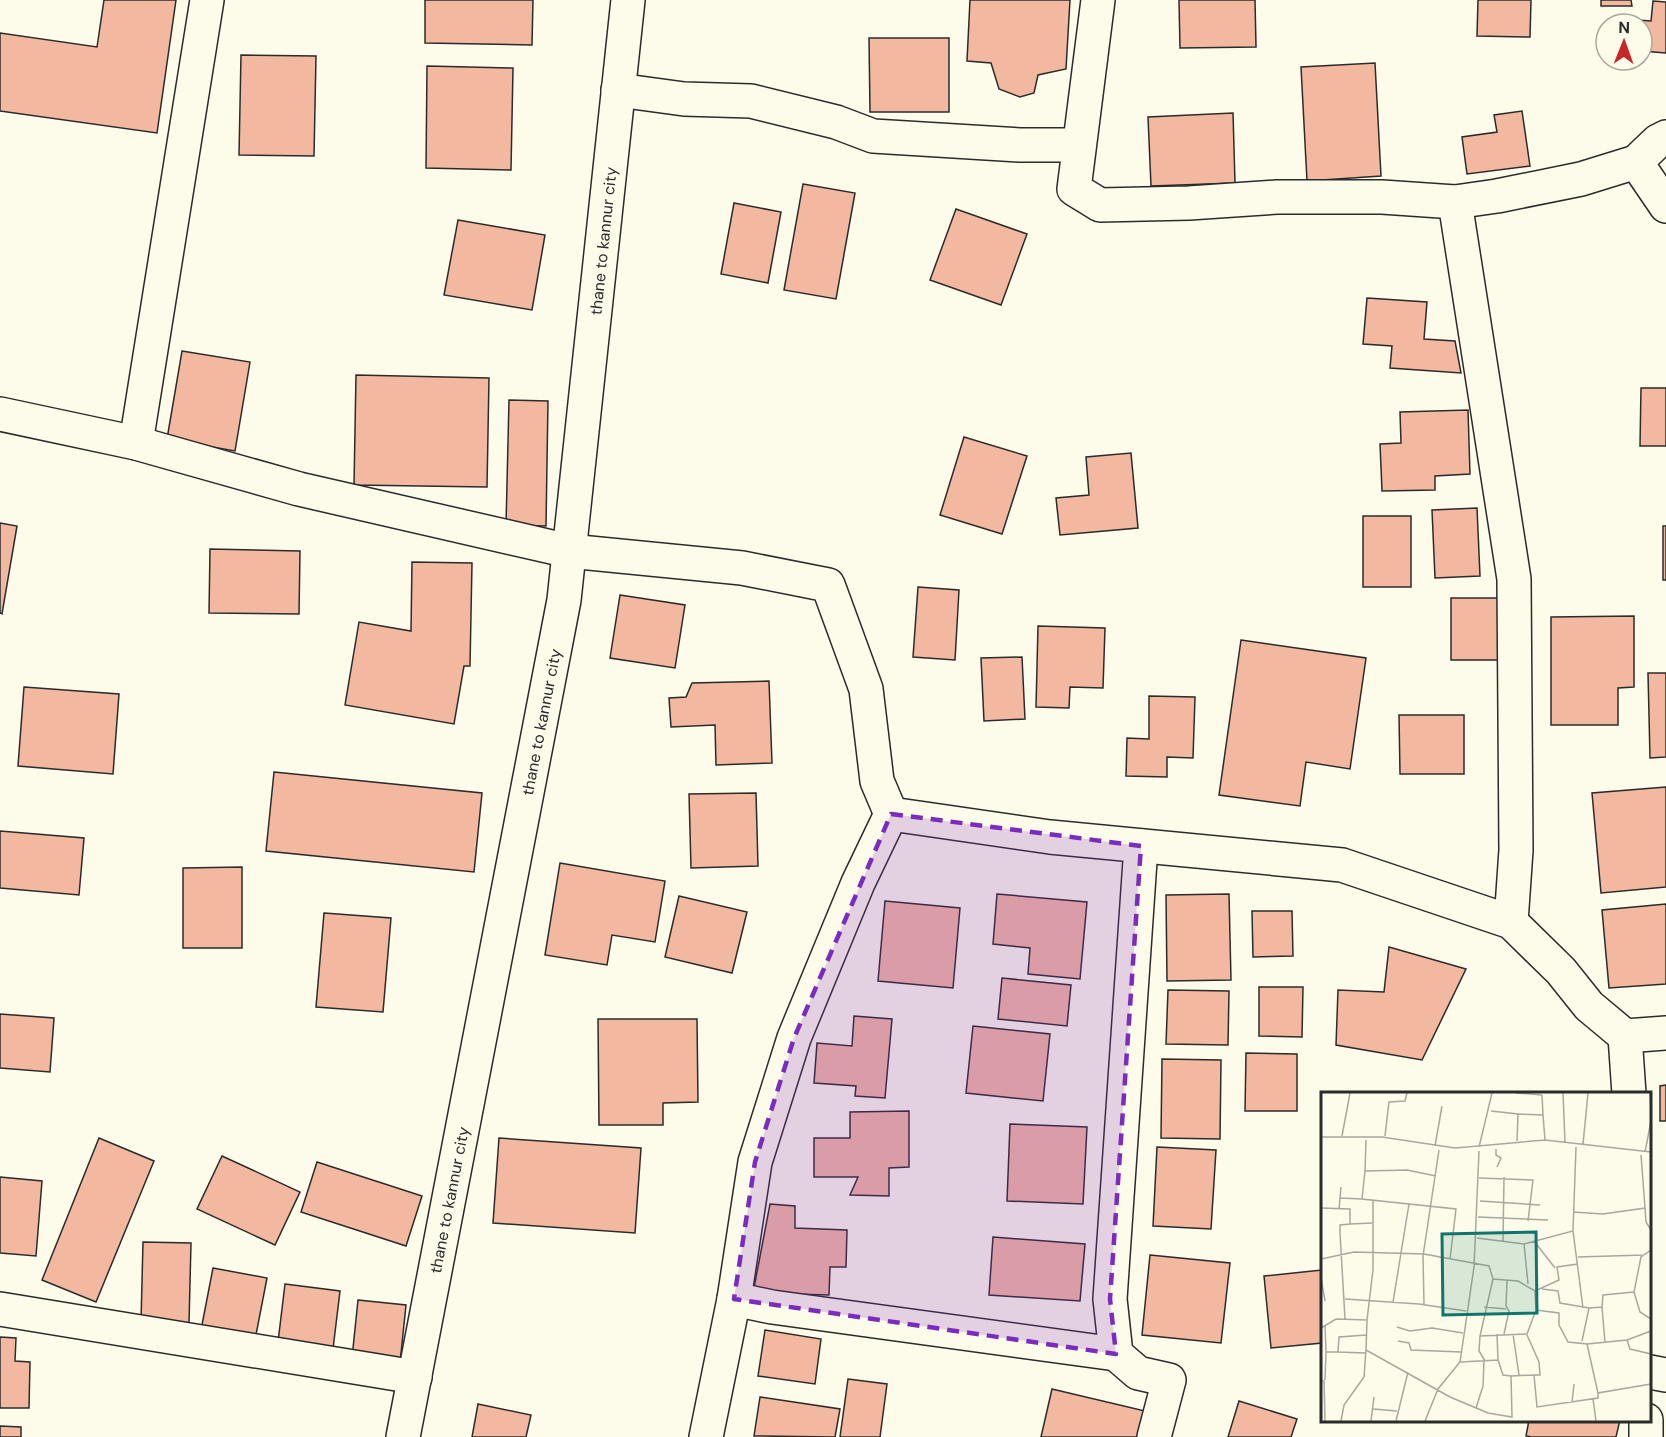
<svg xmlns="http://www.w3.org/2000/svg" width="1666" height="1437" font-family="'DM Sans',sans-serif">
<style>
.building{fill:#f2b8a0;stroke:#2b2b2b;stroke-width:1.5}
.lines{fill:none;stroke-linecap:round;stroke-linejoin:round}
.street-casing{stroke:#2b2b2b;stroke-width:36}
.secondary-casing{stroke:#2b2b2b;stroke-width:36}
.street{stroke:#fdfbea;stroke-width:33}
.secondary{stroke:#fdfbea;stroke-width:33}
.marked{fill:#7b2cbf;fill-opacity:0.2;stroke:#7b2cbf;stroke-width:4.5;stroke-dasharray:12 8;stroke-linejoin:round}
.labels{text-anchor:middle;stroke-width:4.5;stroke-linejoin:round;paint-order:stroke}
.street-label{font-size:16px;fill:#2b2b2b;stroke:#fdfbea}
.inset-road{fill:none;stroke:#a9a89e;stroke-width:1.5}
.view{fill:#0f766e;fill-opacity:0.15;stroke:#0f766e;stroke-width:3}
.inset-edge{fill:none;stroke:#2b2b2b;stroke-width:3}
</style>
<rect width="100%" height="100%" fill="#fdfbea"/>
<!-- building -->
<g class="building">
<polygon points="104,0 176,0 157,133 0,111 0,33 97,47"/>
<polygon points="425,0 533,0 532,45 425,43"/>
<polygon points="970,0 1070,0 1066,69 1038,75 1034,93 1020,97 999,89 991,63 967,61"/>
<polygon points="1179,0 1255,0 1256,47 1180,48"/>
<polygon points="1478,0 1531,0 1530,37 1477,36"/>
<polygon points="1601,0 1631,0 1632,6 1601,6"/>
<polygon points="1653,1 1666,2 1666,53 1642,51 1642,24 1611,24 1612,18 1651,21"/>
<polygon points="869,38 949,38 949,112 870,112"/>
<polygon points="241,55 316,56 314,156 239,155"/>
<polygon points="1375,63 1381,176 1307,181 1301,67"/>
<polygon points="427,66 513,68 511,170 426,168"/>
<polygon points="1522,111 1530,166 1467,174 1462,137 1497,132 1494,115"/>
<polygon points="1233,113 1235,183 1151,186 1148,117"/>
<polygon points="803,184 855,193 836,299 784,290"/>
<polygon points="734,203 781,212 768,283 721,274"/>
<polygon points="956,209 1027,234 1001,305 930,280"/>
<polygon points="458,220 545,235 532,310 444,295"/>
<polygon points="1367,298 1427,302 1424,339 1455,341 1461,373 1390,368 1392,346 1363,344"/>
<polygon points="182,351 250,362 235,451 167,439"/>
<polygon points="356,375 489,378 487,487 354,485"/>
<polygon points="1641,388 1666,388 1666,446 1640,446"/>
<polygon points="509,400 548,401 546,526 506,525"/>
<polygon points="1468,410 1470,474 1435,476 1435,490 1382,491 1380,444 1401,443 1400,412"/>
<polygon points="964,437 1027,456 1002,534 940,515"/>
<polygon points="1131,453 1138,528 1060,535 1056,498 1089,495 1086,457"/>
<polygon points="1477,508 1480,576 1435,578 1432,510"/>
<rect x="1363" y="516" width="48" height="71"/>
<polygon points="0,523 17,526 2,614 0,613"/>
<rect x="1663" y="526" width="3" height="54"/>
<polygon points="210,549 300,551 299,614 209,613"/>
<polygon points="412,562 472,563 470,666 464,666 454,724 345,705 359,622 411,631"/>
<polygon points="918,587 959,590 955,660 913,657"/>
<polygon points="620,595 685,605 675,668 610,658"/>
<rect x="1451" y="598" width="50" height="62"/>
<polygon points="1634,616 1634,687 1618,688 1618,725 1551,725 1551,617"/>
<polygon points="1038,626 1105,628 1103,688 1070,687 1069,708 1036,707"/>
<polygon points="1241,640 1366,658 1350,769 1306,762 1300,806 1219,795"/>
<polygon points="1022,657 1025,719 984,721 981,658"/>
<polygon points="1648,673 1666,673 1666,757 1650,758"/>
<polygon points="769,681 772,763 716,765 715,725 671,727 669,698 686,697 692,683"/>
<polygon points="24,687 119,694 113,774 18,766"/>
<polygon points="1149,696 1195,697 1193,758 1167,757 1167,777 1126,776 1127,738 1149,739"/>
<polygon points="1399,715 1464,715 1464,774 1400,774"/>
<polygon points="274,772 482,793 474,872 266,851"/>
<polygon points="1666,787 1666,887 1601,893 1592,793"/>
<polygon points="756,793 758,866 691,868 689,794"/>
<polygon points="0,831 84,838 79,895 0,888"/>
<polygon points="560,863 665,881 655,942 612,935 607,965 545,955"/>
<polygon points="242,867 242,948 183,948 183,868"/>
<polygon points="997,894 1087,902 1080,979 1028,974 1030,948 993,944"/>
<polygon points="1229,894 1231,980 1167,981 1166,895"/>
<polygon points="679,896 747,912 732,973 665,957"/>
<polygon points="885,901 960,908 953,988 878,981"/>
<polygon points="1666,904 1666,984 1609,988 1602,910"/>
<polygon points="1252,911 1292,911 1293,956 1253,957"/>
<polygon points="324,913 391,918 383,1012 316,1007"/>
<polygon points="1389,947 1466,969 1422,1060 1336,1045 1338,990 1384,992"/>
<polygon points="1002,978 1071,985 1067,1026 998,1019"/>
<polygon points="1259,987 1303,987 1302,1037 1259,1036"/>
<polygon points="1168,990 1229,991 1228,1045 1166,1044"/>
<polygon points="0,1014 54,1018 50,1072 0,1068"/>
<polygon points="854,1016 892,1019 885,1098 855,1096 856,1086 814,1083 817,1043 852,1046"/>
<polygon points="598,1019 697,1019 698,1102 663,1103 663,1125 599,1125"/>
<polygon points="973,1026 1050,1034 1043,1101 966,1093"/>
<polygon points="1246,1053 1297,1054 1297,1111 1245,1111"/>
<polygon points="1162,1059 1221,1060 1220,1139 1161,1138"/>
<polygon points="1666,1085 1666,1121 1660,1121 1660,1086"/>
<polygon points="909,1111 909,1167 889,1168 889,1196 850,1195 858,1177 814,1177 814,1138 850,1138 850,1112"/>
<polygon points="1010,1124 1087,1127 1083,1204 1007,1201"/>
<polygon points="99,1138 154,1161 96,1302 42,1280"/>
<polygon points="499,1138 641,1148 635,1233 493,1223"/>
<polygon points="1157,1147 1216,1150 1211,1229 1153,1226"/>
<polygon points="222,1156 300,1192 275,1245 197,1209"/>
<polygon points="317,1162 422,1196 406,1246 301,1212"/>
<polygon points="0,1177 42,1181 36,1256 0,1253"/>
<polygon points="770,1204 795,1206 795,1228 847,1230 846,1267 830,1267 829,1295 753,1293"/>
<polygon points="993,1237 1085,1244 1080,1301 989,1295"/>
<polygon points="143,1242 191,1243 189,1323 141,1322"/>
<polygon points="1150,1255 1230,1263 1221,1343 1142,1335"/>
<polygon points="213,1268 267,1278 255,1340 201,1330"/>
<polygon points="1322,1270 1322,1343 1271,1348 1264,1276"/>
<polygon points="285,1284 340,1291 333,1349 278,1342"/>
<polygon points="358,1300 406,1305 400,1363 352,1358"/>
<polygon points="765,1330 821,1339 815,1384 758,1376"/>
<polygon points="0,1337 16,1338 15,1361 30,1362 29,1408 0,1408"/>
<polygon points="848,1379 887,1384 880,1437 840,1437"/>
<polygon points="1052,1389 1145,1411 1138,1437 1041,1437"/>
<polygon points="760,1397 840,1409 835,1437 754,1436"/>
<polygon points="1239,1401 1297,1419 1291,1437 1228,1437"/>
<polygon points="478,1404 531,1415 526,1437 472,1437"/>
<polygon points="1529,1420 1620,1420 1616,1437 1532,1437 1526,1436"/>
<polygon points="0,1426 21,1427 21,1437 0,1437"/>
</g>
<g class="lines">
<defs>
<g id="street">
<polyline points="1098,0 1074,189 1100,205 1189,203 1277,197 1382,197 1455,202 1497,196 1581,179 1636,162 1658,141 1666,137"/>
<polyline points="618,90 684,99 751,101 836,122 873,136 1020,145 1078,145"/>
<polyline points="1636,162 1666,206"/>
<polyline points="1455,202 1514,579 1516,850 1511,922"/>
<polyline points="0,414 136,443 299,489 569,551 742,568 828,585 866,689 877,781 891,814 1050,837 1342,865 1511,922 1561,971 1589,1006 1625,1036 1666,1033"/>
<polyline points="136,443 207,0"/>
<polyline points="1141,846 1110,1299 1116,1354 1138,1373 1169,1380 1154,1437"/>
<polyline points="1625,1036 1629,1094"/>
<polyline points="734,1299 772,1307 1116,1354"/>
<polyline points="0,1309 415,1377"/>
<polyline points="1650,1372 1666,1375"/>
<polyline points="706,1437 734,1299 755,1162 794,1038 858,883 891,814"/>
<polyline points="1646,1437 1646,1420"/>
</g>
<polyline id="secondary" points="403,1437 564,600 628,0"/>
</defs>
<!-- street casing -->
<use href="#street" class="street-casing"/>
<!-- secondary casing -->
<use href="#secondary" class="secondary-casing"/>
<!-- street -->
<use href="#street" class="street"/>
<!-- secondary -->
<use href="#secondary" class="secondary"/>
</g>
<!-- marked area -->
<path class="marked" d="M891,814L1141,846L1110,1299L1116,1354L734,1299L755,1162L794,1038Z"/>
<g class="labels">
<!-- street labels -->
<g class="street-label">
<text transform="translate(603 241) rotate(-84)" y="6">thane to kannur city</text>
<text transform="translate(541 722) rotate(-79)" y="6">thane to kannur city</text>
<text transform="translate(449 1200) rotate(-79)" y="6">thane to kannur city</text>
</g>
</g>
<!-- overview -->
<g transform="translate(1321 1092)">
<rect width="330" height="330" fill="#fdfbea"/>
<path class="inset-road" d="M195,1L221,3M242,1L244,50M329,1L330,19M221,3L222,23M170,19L197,22L196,49M197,22L222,23L224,48M21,44L29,1M64,44L68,10L84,9L86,1M0,45H61L134,56L224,48L330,60M262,52L267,1M114,54L121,14M158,55L171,1M175,57V63L180,66L176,75M324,60L330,29M44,79L45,48M115,84L86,78L44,79L41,107L135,117L129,167M158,86L212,88L207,129M19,106L41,107M159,109L219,113M0,116L29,117V132L19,133V141L24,227M324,116L325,130L330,138M18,117L20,95M252,120L282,122L324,116L320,63M157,125L227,128M29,132L51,131M252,139L262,216M156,146L203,152L252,139L255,55M182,149L183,85M213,149L234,176M203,152L207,192M330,158L320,165L313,200L319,220L330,227M257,165L323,163M0,167L33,160L103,162L168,174L172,187L197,189L214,199L238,188L236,175L257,172M0,186L4,209M221,197L237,199L239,211L268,216L281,215L282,203L313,200M214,199L215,218M24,207L98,212L145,219M72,210L88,112M103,212L102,164L118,58M163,215L185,217M281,215L284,251M46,228L45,258L129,305L167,321L191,325L190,284L213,283L216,315L277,306V301L330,292M4,233L5,260M76,235L89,239L111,236L142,241M0,236L15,227L46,228L52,178V108M183,242L188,219L185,214L186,189M192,242L198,283M45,243L18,245L17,260L45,261M206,243L218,270L219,283H213M159,244L206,242L215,218L238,221V233L247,250L266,252L277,301M306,248L309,257L330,262M77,249L88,251L90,258L140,260M261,249L268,216M266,252L306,248L330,239M177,268L182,283L190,284M164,269L158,259L159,244L172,187M139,270L177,268L176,242M4,288L5,260H17M0,289H3L4,329M272,307L275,329M251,310L253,292M155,316L162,294L163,269M52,317L76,319M20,329L23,313L43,285L45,258M50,329L53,305M75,329L87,280M104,329L117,297L139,270L153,175L158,59"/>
<path class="view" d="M215,140L216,221L122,223L121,142Z"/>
<rect width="330" height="330" class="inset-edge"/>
</g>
<!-- north arrow -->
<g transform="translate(1624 42) rotate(1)"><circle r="28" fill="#fdfbea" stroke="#a9a89e" stroke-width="1.5"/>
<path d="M0-4.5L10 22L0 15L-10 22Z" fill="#c62828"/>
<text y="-9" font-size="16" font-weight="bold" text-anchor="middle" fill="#2b2b2b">N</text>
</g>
</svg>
